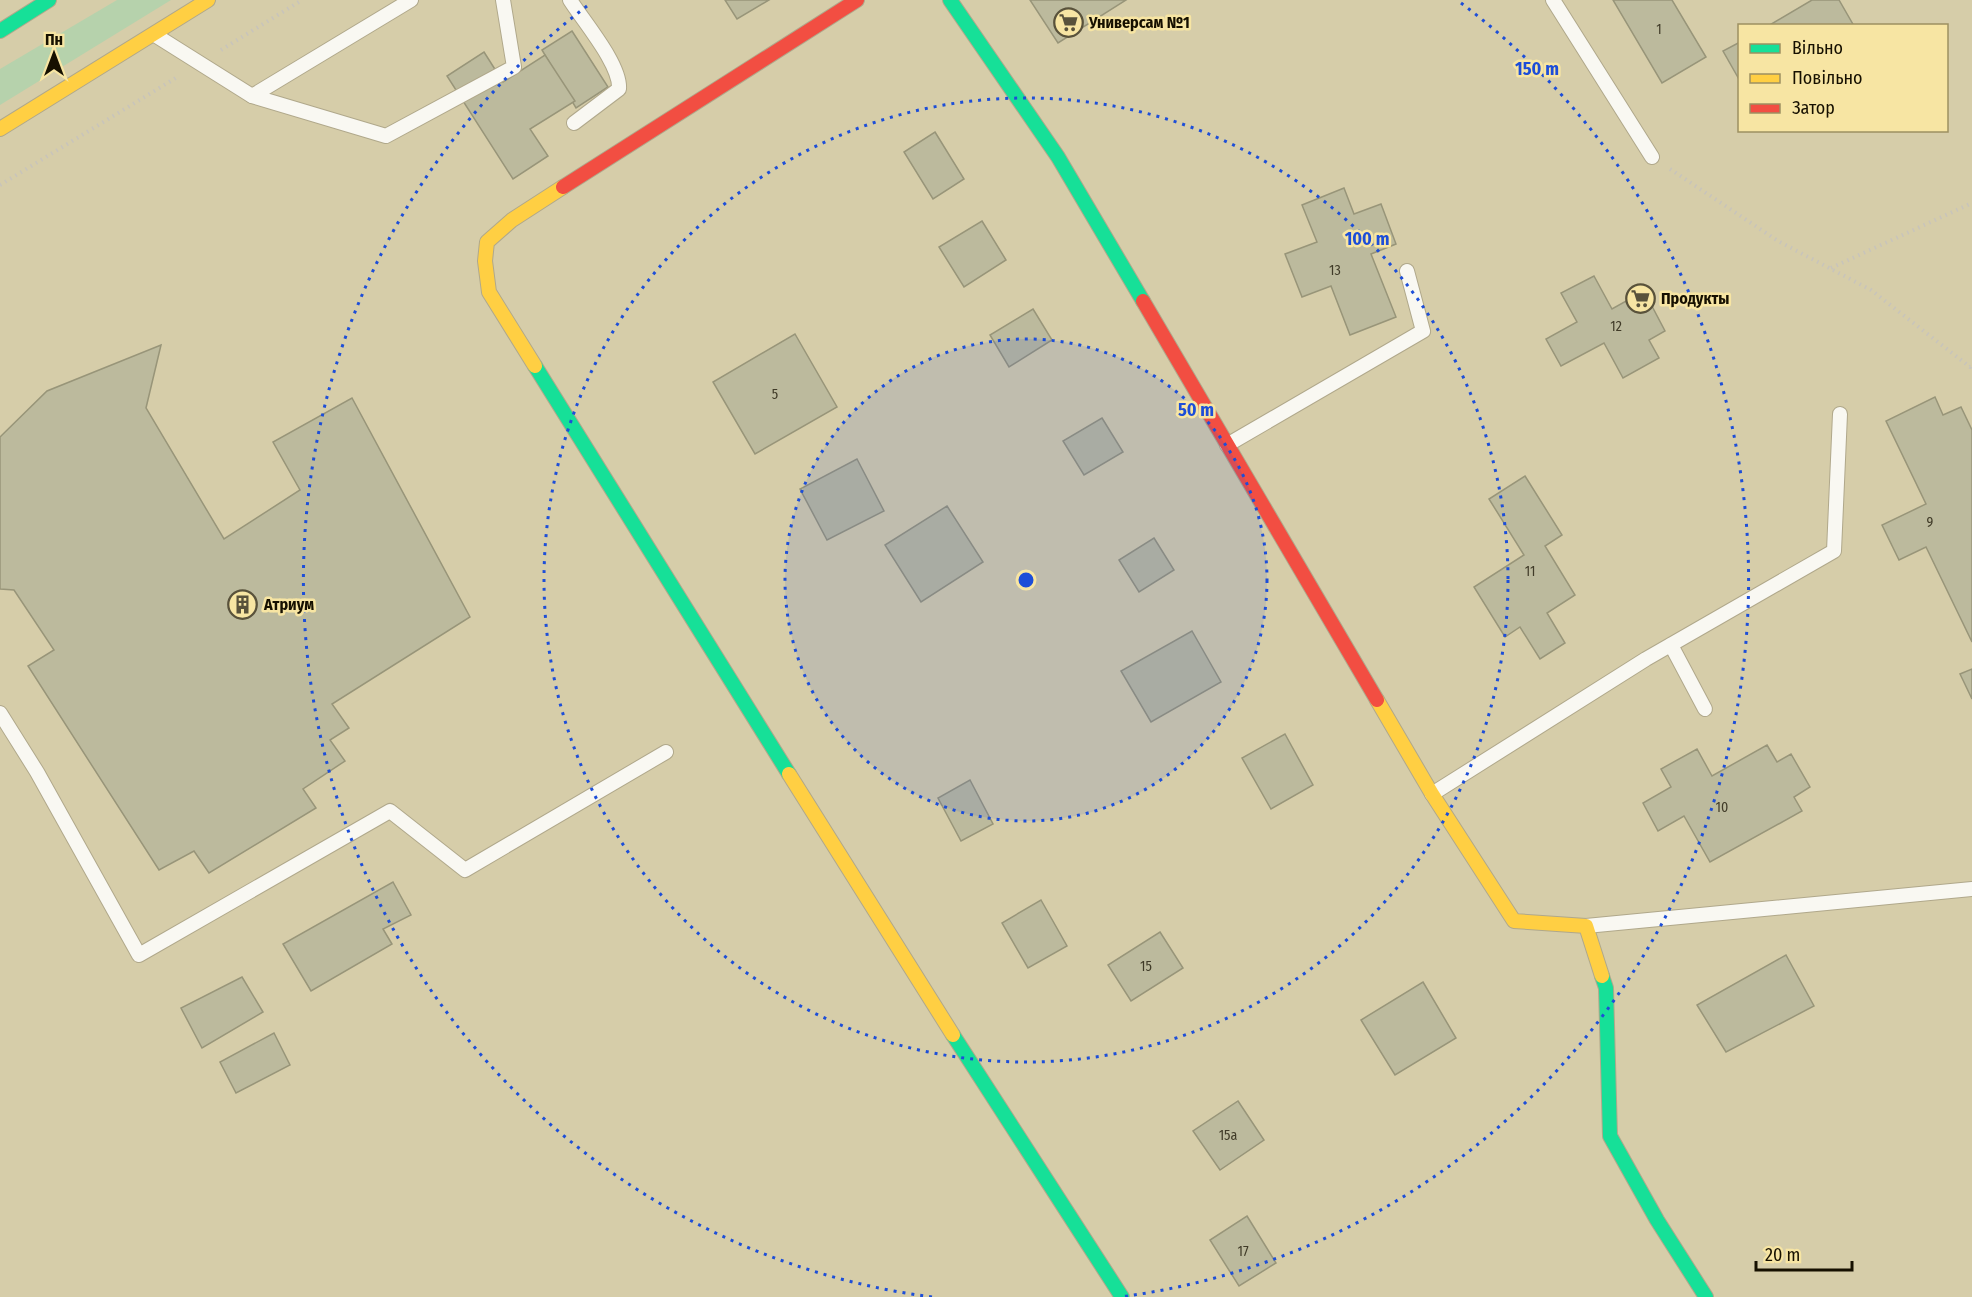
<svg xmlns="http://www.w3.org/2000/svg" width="1972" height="1297" font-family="'Fira Sans Condensed',sans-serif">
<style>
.green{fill:#b6d2ac}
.building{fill:#bcba9d;stroke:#989579;stroke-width:1.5}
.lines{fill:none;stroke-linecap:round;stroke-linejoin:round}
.lane-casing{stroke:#b0a88b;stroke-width:16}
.fast-casing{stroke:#b0a88b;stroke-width:16}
.slow-casing{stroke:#b0a88b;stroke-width:16}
.jam-casing{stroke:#b0a88b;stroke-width:16}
.path{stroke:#c8c4bb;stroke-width:4;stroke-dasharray:1.5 4.5;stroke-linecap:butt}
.lane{stroke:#f9f8f2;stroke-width:14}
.fast{stroke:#16e098;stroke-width:14}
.slow{stroke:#ffcf43;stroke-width:14}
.jam{stroke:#f24e42;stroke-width:14}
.ring{fill:none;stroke:#1d4ed8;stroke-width:3;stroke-dasharray:3 6}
.labels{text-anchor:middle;stroke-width:5;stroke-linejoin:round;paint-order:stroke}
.number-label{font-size:14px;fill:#403b28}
.poi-label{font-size:16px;font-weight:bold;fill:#161000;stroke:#f7e5a3;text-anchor:start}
.centre{fill:#1d4ed8;stroke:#f7e5a3;stroke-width:3}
.ring-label{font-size:18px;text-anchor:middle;font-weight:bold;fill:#1d4ed8;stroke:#f7e5a3;stroke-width:5;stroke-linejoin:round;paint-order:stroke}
</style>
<rect width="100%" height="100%" fill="#d6cda9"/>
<!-- green -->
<polygon class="green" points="117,0 171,0 0,105 0,69"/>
<!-- building -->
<g class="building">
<polygon points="725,0 769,0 737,19"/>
<polygon points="1030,0 1126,0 1058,43"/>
<polygon points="1613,0 1672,0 1706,57 1662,83"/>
<polygon points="1812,0 1839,0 1854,26 1768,26"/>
<polygon points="572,31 608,87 576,108 542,50"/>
<polygon points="1740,42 1740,81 1723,51"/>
<polygon points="484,52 503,82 545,55 575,101 530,129 548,156 513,179 447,76"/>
<polygon points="935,132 964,179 933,199 904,152"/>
<polygon points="1344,188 1354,214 1381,204 1396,244 1371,254 1396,317 1350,335 1331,286 1302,297 1285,254 1317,242 1302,205"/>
<polygon points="982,221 1006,260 964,287 939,247"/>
<polygon points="1594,276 1612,309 1644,291 1665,331 1649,340 1659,358 1623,378 1604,343 1561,366 1546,339 1577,322 1561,293"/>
<polygon points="1033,309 1052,340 1009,367 990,335"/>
<polygon points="795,334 837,407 755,454 713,382"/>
<polygon points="161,345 146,408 224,539 300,490 273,442 352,398 470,617 332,704 349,728 330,740 345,761 303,789 316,808 209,873 194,851 159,870 28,666 54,650 14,590 0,589 0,437 47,391"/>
<polygon points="1935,397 1943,415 1961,407 1972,430 1972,642 1926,547 1899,560 1882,525 1926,504 1886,421"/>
<polygon points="1102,418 1123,452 1084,475 1063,441"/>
<polygon points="857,459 884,511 827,540 800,489"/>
<polygon points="1525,476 1562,535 1545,546 1575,595 1547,613 1565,643 1540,659 1520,627 1505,637 1474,587 1524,555 1489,499"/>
<polygon points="947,506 983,562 921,602 885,545"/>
<polygon points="1154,538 1174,570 1139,592 1119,560"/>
<polygon points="1192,631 1221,682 1151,722 1121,671"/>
<polygon points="1972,669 1972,699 1960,674"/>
<polygon points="1285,734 1313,785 1271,809 1242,758"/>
<polygon points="1767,745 1777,762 1791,754 1810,787 1794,797 1802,811 1710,862 1684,816 1658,831 1643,803 1671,787 1661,769 1697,749 1712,776"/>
<polygon points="970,780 993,824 961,841 938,798"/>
<polygon points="393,882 411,915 383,929 392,944 311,991 283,944"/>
<polygon points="1041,900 1067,946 1028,968 1002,923"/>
<polygon points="1160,932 1183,968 1131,1001 1108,965"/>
<polygon points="1786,955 1814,1006 1726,1052 1697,1005"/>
<polygon points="242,977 263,1012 202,1048 181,1008"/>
<polygon points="1423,982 1456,1038 1395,1075 1361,1020"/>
<polygon points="274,1033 290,1065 236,1093 220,1062"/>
<polygon points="1238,1101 1264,1140 1220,1170 1193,1131"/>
<polygon points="1247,1216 1276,1263 1239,1286 1210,1240"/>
</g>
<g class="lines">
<defs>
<g id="lane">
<path d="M570,0C584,22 621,65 619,89L574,123"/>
<polyline points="1553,0 1652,157"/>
<polyline points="155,35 252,96 411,0"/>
<polyline points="252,96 386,136 514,67 503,0"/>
<polyline points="1227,445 1423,331 1407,271"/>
<polyline points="1671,645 1705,709"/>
<polyline points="0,713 37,772 139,955 390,811 465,870 666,752"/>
<polyline points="1432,794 1646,659 1834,551 1840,414"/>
<polyline points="1586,926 1972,889"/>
</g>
<g id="fast">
<polyline points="950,0 1058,157 1143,301"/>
<polyline points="0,31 49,0"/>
<polyline points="535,366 789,774"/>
<polyline points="1602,976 1606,988 1610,1136 1657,1220 1706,1297"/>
<polyline points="953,1035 1122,1297"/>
</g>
<g id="slow">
<polyline points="0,129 208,0"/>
<polyline points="535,366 489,292 485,261 487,242 512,220 563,187"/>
<polyline points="1377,700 1432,794 1514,921 1586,926 1602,976"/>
<polyline points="789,774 953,1035"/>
</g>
<g id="jam">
<polyline points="563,187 857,0"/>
<polyline points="1143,301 1377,700"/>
</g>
</defs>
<!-- lane casing -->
<use href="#lane" class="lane-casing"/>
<!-- fast casing -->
<use href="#fast" class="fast-casing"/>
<!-- slow casing -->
<use href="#slow" class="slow-casing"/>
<!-- jam casing -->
<use href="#jam" class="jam-casing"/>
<!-- path -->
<g class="path">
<polyline points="221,50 302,0"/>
<polyline points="1670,169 1778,241 1871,290 1970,367 1972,365"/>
<polyline points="0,185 179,76"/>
<polyline points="1831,268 1972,203"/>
</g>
<!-- lane -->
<use href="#lane" class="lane"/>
<!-- fast -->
<use href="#fast" class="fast"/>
<!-- slow -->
<use href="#slow" class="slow"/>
<!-- jam -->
<use href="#jam" class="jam"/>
</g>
<!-- distance rings -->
<circle cx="1026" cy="580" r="241" fill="#1d4ed8" fill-opacity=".12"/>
<g class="ring">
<circle cx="1026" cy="580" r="241"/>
<circle cx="1026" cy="580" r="482"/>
<path d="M932 1297A723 723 0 0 1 591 3M1461 3A723 723 0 0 1 1120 1297"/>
</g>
<!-- icons -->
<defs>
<symbol id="supermarket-ring" viewBox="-11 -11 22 22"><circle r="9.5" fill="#f7e5a3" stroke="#59523b" stroke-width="1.5"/><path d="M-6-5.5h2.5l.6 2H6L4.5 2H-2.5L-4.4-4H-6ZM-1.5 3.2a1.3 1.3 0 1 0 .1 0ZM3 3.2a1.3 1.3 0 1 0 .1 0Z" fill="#59523b"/></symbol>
<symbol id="building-ring" viewBox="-11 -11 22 22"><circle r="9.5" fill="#f7e5a3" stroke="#59523b" stroke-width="1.5"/><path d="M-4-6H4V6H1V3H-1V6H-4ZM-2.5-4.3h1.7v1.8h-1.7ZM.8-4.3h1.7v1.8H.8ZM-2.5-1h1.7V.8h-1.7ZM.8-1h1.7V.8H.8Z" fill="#59523b"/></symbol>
</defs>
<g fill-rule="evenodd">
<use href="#supermarket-ring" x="1052" y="6" width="33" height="33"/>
<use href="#supermarket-ring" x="1624" y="282" width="33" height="33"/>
<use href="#building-ring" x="226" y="588" width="33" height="33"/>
</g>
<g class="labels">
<!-- number labels -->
<g class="number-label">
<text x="1659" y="34">1</text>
<text x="1335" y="275">13</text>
<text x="1616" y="331">12</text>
<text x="775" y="399">5</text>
<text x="1930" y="527">9</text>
<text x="1530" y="576">11</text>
<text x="1722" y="812">10</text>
<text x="1146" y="971">15</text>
<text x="1228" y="1140">15а</text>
<text x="1243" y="1256">17</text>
</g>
<!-- poi labels -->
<g class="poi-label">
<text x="1089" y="28">Универсам №1</text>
<text x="1661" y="304">Продукты</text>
<text x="264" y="610">Атриум</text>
</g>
</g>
<circle cx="1026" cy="580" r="9" class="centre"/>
<g class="ring-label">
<text x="1537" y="75">150 m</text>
<text x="1367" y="245">100 m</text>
<text x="1196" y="416">50 m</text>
</g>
<!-- legend -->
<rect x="1738" y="24" width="210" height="108" fill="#f7e5a3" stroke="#9d9062" stroke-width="1.5"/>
<rect x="1750" y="44" width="30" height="9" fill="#16e098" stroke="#9d9062" stroke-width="1.5"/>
<text x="1792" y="54" font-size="18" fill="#161000">Вільно</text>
<rect x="1750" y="74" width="30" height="9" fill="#ffcf43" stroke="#9d9062" stroke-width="1.5"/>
<text x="1792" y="84" font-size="18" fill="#161000">Повільно</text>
<rect x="1750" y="104" width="30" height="9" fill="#f24e42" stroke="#9d9062" stroke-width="1.5"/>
<text x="1792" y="114" font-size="18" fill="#161000">Затор</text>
<!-- north arrow -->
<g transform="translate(54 54)" stroke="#f7e5a3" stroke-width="4.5" paint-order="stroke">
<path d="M0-4.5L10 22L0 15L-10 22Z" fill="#161000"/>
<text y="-9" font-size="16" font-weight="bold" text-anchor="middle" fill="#161000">Пн</text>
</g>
<!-- scale -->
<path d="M1756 1261v9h96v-9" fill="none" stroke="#161000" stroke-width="3"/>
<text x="1765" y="1261" font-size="18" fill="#161000" stroke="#f7e5a3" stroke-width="4.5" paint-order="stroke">20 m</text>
</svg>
